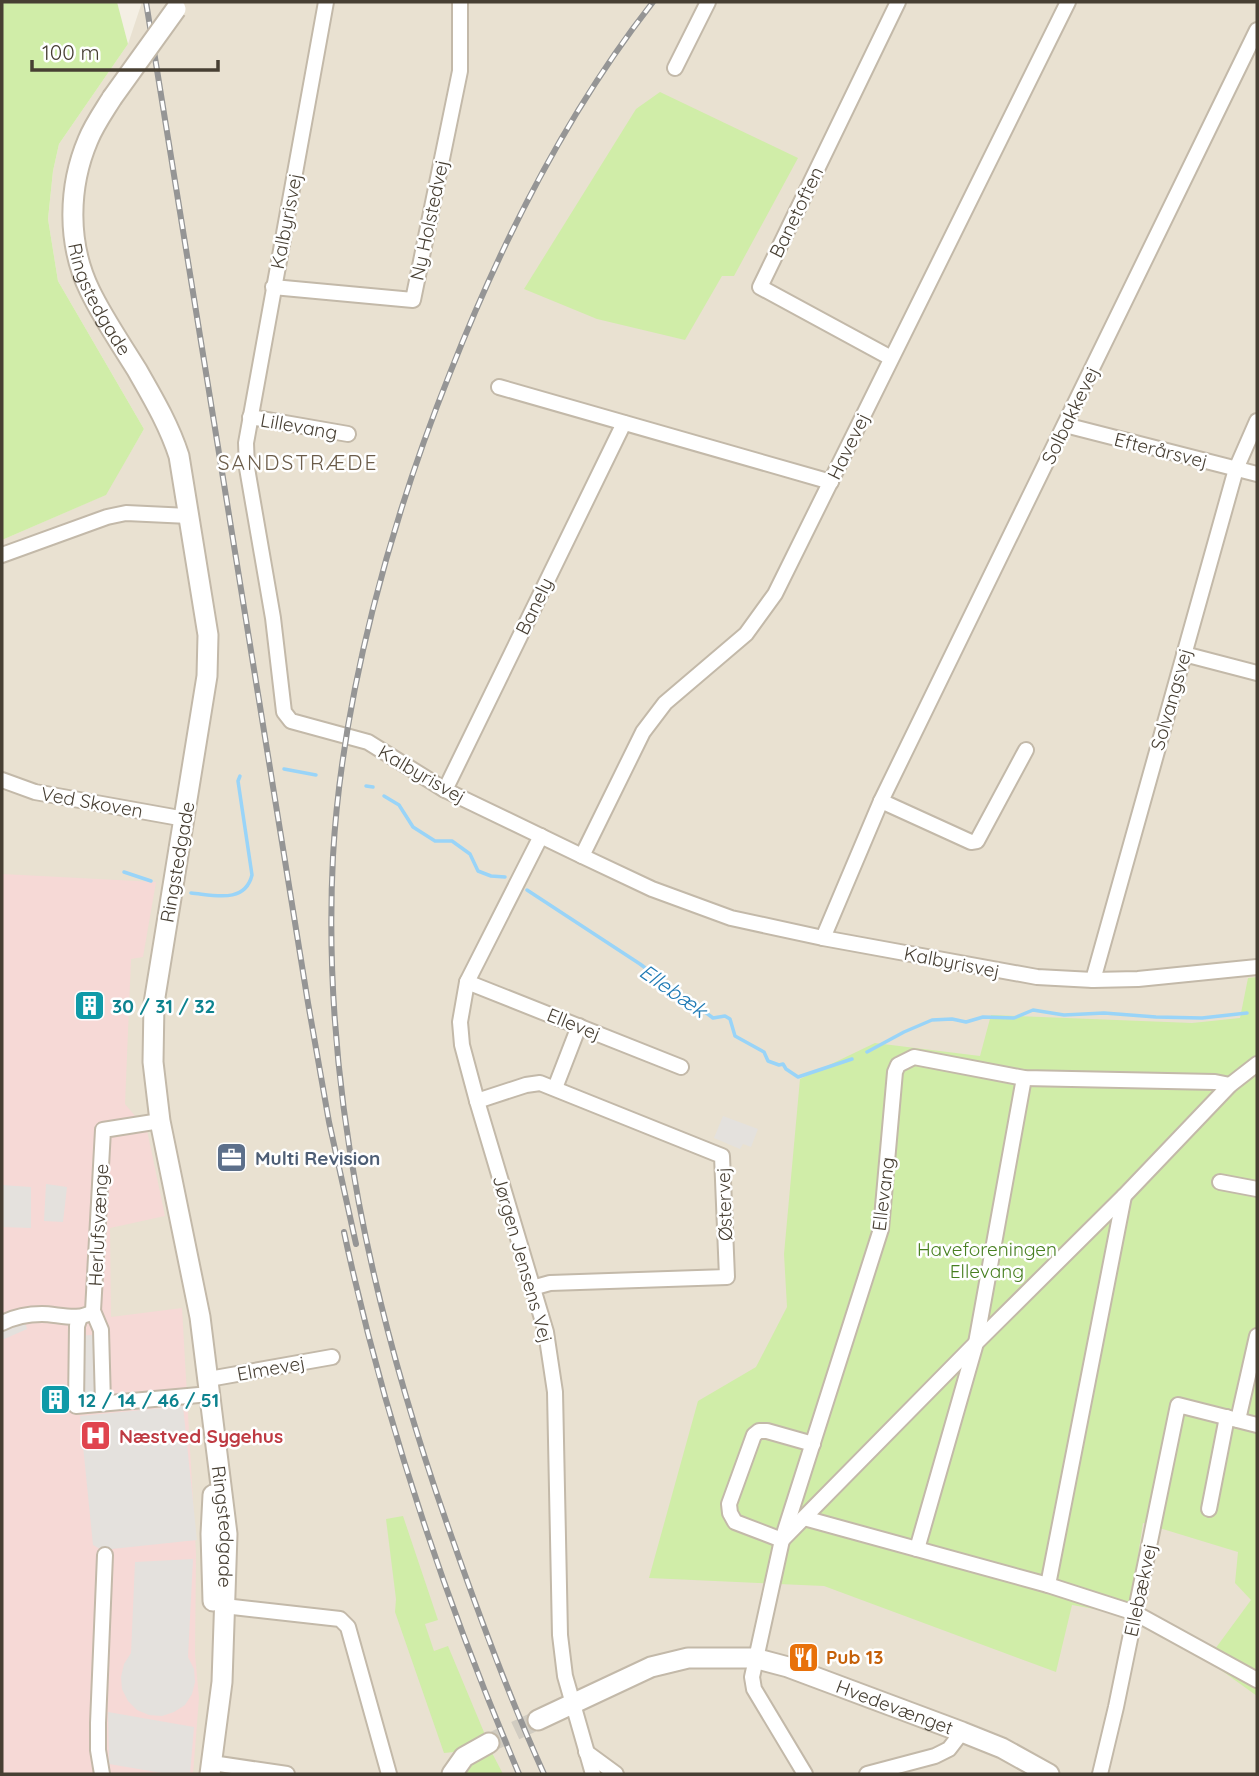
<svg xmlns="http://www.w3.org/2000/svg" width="1259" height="1776" font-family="Quicksand,sans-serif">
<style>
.residential{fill:#e9e1d1}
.medical{fill:#f6d9d6}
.green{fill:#d0eda8}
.parking{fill:#e4e1dd}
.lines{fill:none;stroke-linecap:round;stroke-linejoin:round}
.stream{stroke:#99d4f8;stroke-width:3.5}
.tertiary-tunnel{stroke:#d1ccc1;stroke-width:19;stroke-dasharray:19 10;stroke-linecap:butt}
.minor-casing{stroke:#c3b9a9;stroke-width:18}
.tertiary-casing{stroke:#c3b9a9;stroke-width:23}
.minor{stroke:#fff;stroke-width:14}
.tertiary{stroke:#fff;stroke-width:19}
.rail-casing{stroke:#959595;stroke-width:6}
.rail{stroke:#fff;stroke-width:3.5;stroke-dasharray:10;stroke-linecap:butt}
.tertiary-bridge-casing{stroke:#c3b9a9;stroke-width:23;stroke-linecap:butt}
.tertiary-bridge{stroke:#fff;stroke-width:19}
.labels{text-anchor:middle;stroke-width:5;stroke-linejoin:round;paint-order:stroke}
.street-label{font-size:19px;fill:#473f33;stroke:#fff}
.culture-label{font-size:19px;font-weight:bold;fill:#0d838f;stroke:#fff;text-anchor:start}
.service-label{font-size:19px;font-weight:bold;fill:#4e5e75;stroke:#fff;text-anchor:start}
.park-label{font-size:19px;fill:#477f20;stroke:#fff}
.health-label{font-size:19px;font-weight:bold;fill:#be3a42;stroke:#fff;text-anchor:start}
.food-label{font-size:19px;font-weight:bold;fill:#c56008;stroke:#fff;text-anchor:start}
.neighbourhood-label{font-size:21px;letter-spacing:2px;fill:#6b5c49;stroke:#fff}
.water-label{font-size:21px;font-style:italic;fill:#207bb5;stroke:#fff}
</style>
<rect width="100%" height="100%" fill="#f4efe4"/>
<!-- residential -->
<polygon class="residential" points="142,2 1257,2 1257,1774 2,1774 2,540 105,495 144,429 58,281 48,219 53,171 59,144 128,44"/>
<!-- medical -->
<polygon class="medical" points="2,874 156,882 143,957 131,959 125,1104 147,1130 165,1216 110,1228 111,1317 182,1308 196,1554 195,1654 199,1698 193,1774 2,1774"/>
<!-- green -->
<g class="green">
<polygon points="2,2 117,2 128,44 59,144 53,171 48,219 58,281 144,429 106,495 2,540"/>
<polygon points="660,92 798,158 734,276 722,276 685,340 597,319 524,289 636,109"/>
<polygon points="1257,977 1257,1696 1207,1660 1251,1600 1235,1583 1238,1552 1143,1523 1129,1615 1072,1605 1056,1672 824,1586 649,1578 698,1401 756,1367 787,1307 784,1254 800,1079 875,1043 980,1056 991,1015 1192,1023 1240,1018 1248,978"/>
<polygon points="403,1516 438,1620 425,1624 434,1651 448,1646 486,1737 454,1752 444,1753 395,1612 396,1599 386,1519"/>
<polygon points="491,1751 503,1774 466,1774 474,1762"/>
</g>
<!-- parking -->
<g class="parking">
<polygon points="723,1116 758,1129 751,1147 743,1144 740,1149 714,1138"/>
<polygon points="46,1184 67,1187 63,1222 44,1221"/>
<polygon points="2,1185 31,1187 31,1228 2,1227"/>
<polygon points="2,1320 25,1321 27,1329 2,1340"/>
<polygon points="91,1335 104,1340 105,1384 89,1395 70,1389 72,1336"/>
<polygon points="183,1406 197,1540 102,1550 93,1545 80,1416"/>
<polygon points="193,1559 188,1657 194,1669 195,1682 192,1694 185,1705 174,1712 162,1716 149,1715 137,1710 128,1701 122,1689 121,1677 124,1664 131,1653 135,1562"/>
<polygon points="108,1712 194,1727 190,1774 168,1774 109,1764"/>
</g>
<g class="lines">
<!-- stream -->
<g class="stream">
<polyline points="284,769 316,775"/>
<polyline points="366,786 373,787"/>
<polyline points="384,796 399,805 413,827 435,841 452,841 470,854 478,871 491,876 505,877"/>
<polyline points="124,872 151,881"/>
<polyline points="527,890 640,964 713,1018 725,1016 730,1019 735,1036 764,1052 768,1061 779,1065 783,1064 786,1069 798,1077 852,1059"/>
<path d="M191,893C214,895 245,904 252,875L238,781L240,776"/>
<polyline points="867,1052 904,1032 932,1020 952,1019 966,1022 983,1017 1014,1018 1033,1010 1064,1015 1104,1013 1156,1017 1202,1018 1247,1013"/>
</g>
<!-- tertiary-tunnel -->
<polyline class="tertiary-tunnel" points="489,1743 538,1720"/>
<defs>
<g id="minor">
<polyline points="326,2 246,443 247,468 273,618 284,712 291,721 368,742 445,790 582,856 652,889 731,918 823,938 1037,977 1093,980 1138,979 1257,967"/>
<polyline points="675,68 708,2"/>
<polyline points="273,287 413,300 460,71 460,2"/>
<polyline points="891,358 760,287 898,2"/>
<polyline points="499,387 831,482"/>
<polyline points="250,417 348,434"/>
<polyline points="1065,425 1257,474"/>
<polyline points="2,555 107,517 126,513 189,516"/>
<polyline points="1184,654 1257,673"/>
<polyline points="2,780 35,792 185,819"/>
<polyline points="445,790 624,423"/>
<polyline points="881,801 971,842 977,841 1026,750"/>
<polyline points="541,836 467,982 460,1022 462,1045 477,1101 546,1332 555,1392 560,1635 565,1676 593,1774"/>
<polyline points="582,856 643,732 665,703 746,634 775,594 1068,2"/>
<polyline points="823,938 881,801 1257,30"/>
<polyline points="1093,980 1236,469 1257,421"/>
<polyline points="467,982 681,1067"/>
<polyline points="555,1088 579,1026"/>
<polyline points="477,1101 526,1085 540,1083 722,1156 727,1277 550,1283 532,1288"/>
<polyline points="1220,1182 1257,1189"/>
<polyline points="93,1311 101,1330 103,1403"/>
<polyline points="80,1317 77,1326 76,1406 210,1394"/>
<path d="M2,1323C14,1317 28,1314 42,1314C58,1314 80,1322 93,1311L103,1130L160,1121"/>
<polyline points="209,1379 332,1357"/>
<polyline points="1238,1420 1257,1336"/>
<polyline points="813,1444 767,1431 759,1431 754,1435 729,1504 730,1513 735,1522 782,1540 976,1343 1124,1196 1230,1085 1257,1064"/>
<polyline points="1209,1509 1227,1417"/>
<polyline points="804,1518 1048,1585 1135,1613 1257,1680"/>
<polyline points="917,1549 976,1343 1024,1078"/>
<polyline points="1048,1585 1124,1196"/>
<polyline points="224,1606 340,1619 348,1627 389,1774"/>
<polyline points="586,1752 616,1774"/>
<polyline points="212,1763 287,1774"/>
<polyline points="102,1774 98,1750 98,1723 105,1555"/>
<polyline points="805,1774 754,1689 752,1677 782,1540 881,1229 895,1072 898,1065 914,1057 1024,1078 1215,1082 1230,1085"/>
<polyline points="867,1774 935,1756 949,1749 962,1732"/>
<polyline points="1100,1774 1116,1707 1178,1405 1257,1425"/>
</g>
<g id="tertiary">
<path id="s1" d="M112,98C104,111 94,125 88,140C68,187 67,244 90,291C103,318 121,344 137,370C153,398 169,425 179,456L208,635L207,676L154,1003L153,1062L160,1121L200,1317L227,1534L222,1682L210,1774"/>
<polyline points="213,1601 211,1534 213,1495"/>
<path id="s2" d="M538,1720L651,1667L688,1658H754L788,1667L962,1732L1002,1748L1049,1774"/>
<polyline points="452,1774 464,1757 489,1743"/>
</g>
</defs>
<!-- minor casing -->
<use href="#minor" class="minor-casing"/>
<!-- tertiary casing -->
<use href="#tertiary" class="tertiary-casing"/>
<!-- minor -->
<use href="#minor" class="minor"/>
<!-- tertiary -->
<use href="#tertiary" class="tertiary"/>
<defs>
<g id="rail">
<polyline points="146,2 308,1003 329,1122 356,1244"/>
<path d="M344,1232C384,1418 445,1600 519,1774"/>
<path d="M544,1774C509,1697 480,1618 452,1538C374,1318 321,1090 333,856C342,696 391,520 450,373C501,243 567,112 653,2"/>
</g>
</defs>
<!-- rail casing -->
<use href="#rail" class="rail-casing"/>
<!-- rail -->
<use href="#rail" class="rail"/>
<defs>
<polyline id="tertiary-bridge" points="112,98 176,9"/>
</defs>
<!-- tertiary-bridge casing -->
<use href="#tertiary-bridge" class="tertiary-bridge-casing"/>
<!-- tertiary-bridge -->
<use href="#tertiary-bridge" class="tertiary-bridge"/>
</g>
<!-- icons -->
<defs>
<symbol id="building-square" viewBox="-11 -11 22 22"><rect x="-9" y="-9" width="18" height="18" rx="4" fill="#0f9aa8" stroke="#fff"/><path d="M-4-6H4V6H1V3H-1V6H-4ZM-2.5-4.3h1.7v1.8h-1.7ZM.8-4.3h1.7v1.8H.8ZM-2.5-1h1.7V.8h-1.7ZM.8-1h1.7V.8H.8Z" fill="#fff"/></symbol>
<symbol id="office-square" viewBox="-11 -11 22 22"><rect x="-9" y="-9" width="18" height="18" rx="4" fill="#5c6f8a" stroke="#fff"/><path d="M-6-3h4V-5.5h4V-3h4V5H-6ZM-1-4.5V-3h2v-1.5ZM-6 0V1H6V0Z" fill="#fff"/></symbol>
<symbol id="hospital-square" viewBox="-11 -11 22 22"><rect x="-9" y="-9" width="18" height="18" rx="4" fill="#e0444e" stroke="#fff"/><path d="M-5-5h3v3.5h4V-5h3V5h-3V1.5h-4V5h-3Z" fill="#fff"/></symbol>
<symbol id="restaurant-square" viewBox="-11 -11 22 22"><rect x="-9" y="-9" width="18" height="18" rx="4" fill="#e8710a" stroke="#fff"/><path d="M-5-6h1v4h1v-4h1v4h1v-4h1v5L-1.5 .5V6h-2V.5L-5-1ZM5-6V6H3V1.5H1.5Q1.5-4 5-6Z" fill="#fff"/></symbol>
</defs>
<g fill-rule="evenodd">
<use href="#building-square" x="72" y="988" width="35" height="35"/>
<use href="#office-square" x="214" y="1140" width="35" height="35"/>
<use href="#building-square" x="38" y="1382" width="35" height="35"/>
<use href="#hospital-square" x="78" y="1418" width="35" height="35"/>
<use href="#restaurant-square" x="786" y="1640" width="35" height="35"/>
</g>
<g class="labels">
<!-- street labels -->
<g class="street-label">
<text transform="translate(796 212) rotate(-64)" y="7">Banetoften</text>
<text transform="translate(429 220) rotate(-78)" y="7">Ny Holstedvej</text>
<text transform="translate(286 221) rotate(-79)" y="7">Kalbyrisvej</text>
<text dy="7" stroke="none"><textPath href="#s1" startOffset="215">Ringstedgade</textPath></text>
<text transform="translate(1070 415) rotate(-64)" y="7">Solbakkevej</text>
<text transform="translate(299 426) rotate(10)" y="7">Lillevang</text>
<text transform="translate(848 446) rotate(-64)" y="7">Havevej</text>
<text transform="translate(1161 450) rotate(14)" y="7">Efterårsvej</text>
<text transform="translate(534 606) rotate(-64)" y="7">Banely</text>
<text transform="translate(1171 699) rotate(-74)" y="7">Solvangsvej</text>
<text transform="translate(422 774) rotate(30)" y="7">Kalbyrisvej</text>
<text transform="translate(92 802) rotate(10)" y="7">Ved Skoven</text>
<text transform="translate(177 862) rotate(-80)" y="7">Ringstedgade</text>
<text transform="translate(952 962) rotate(11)" y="7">Kalbyrisvej</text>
<text transform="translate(574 1024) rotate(22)" y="7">Ellevej</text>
<text transform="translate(883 1194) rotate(-83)" y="7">Ellevang</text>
<text transform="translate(724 1204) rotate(-92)" y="7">Østervej</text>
<text transform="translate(98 1225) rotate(-87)" y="7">Herlufsvænge</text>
<text transform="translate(523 1259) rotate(74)" y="7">Jørgen Jensens Vej</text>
<text transform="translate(271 1368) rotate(-10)" y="7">Elmevej</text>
<text dy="7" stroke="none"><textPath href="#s1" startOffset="1475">Ringstedgade</textPath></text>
<text transform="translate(1140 1590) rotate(-78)" y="7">Ellebækvej</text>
<text dy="7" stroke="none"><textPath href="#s2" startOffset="378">Hvedevænget</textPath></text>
</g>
<!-- culture labels -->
<g class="culture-label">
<text x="112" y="1013">30 / 31 / 32</text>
<text x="78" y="1407">12 / 14 / 46 / 51</text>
</g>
<!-- service labels -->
<g class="service-label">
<text x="255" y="1165">Multi Revision</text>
</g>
<!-- park labels -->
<g class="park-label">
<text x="987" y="1256">Haveforeningen<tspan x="987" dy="22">Ellevang</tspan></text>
</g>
<!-- health labels -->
<g class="health-label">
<text x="119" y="1443">Næstved Sygehus</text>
</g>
<!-- food labels -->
<g class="food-label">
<text x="826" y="1664">Pub 13</text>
</g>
<!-- neighbourhood labels -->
<g class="neighbourhood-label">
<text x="298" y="470">SANDSTRÆDE</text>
</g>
<!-- water labels -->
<g class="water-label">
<text transform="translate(673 991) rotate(35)" y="7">Ellebæk</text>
</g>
</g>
<!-- border -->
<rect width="1259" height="1776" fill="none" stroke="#473f33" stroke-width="7"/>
<!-- scale -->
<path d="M32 60v10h186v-10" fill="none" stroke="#473f33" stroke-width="3.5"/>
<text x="42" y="60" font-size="21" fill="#473f33" stroke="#ffffff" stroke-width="5" paint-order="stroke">100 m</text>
</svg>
